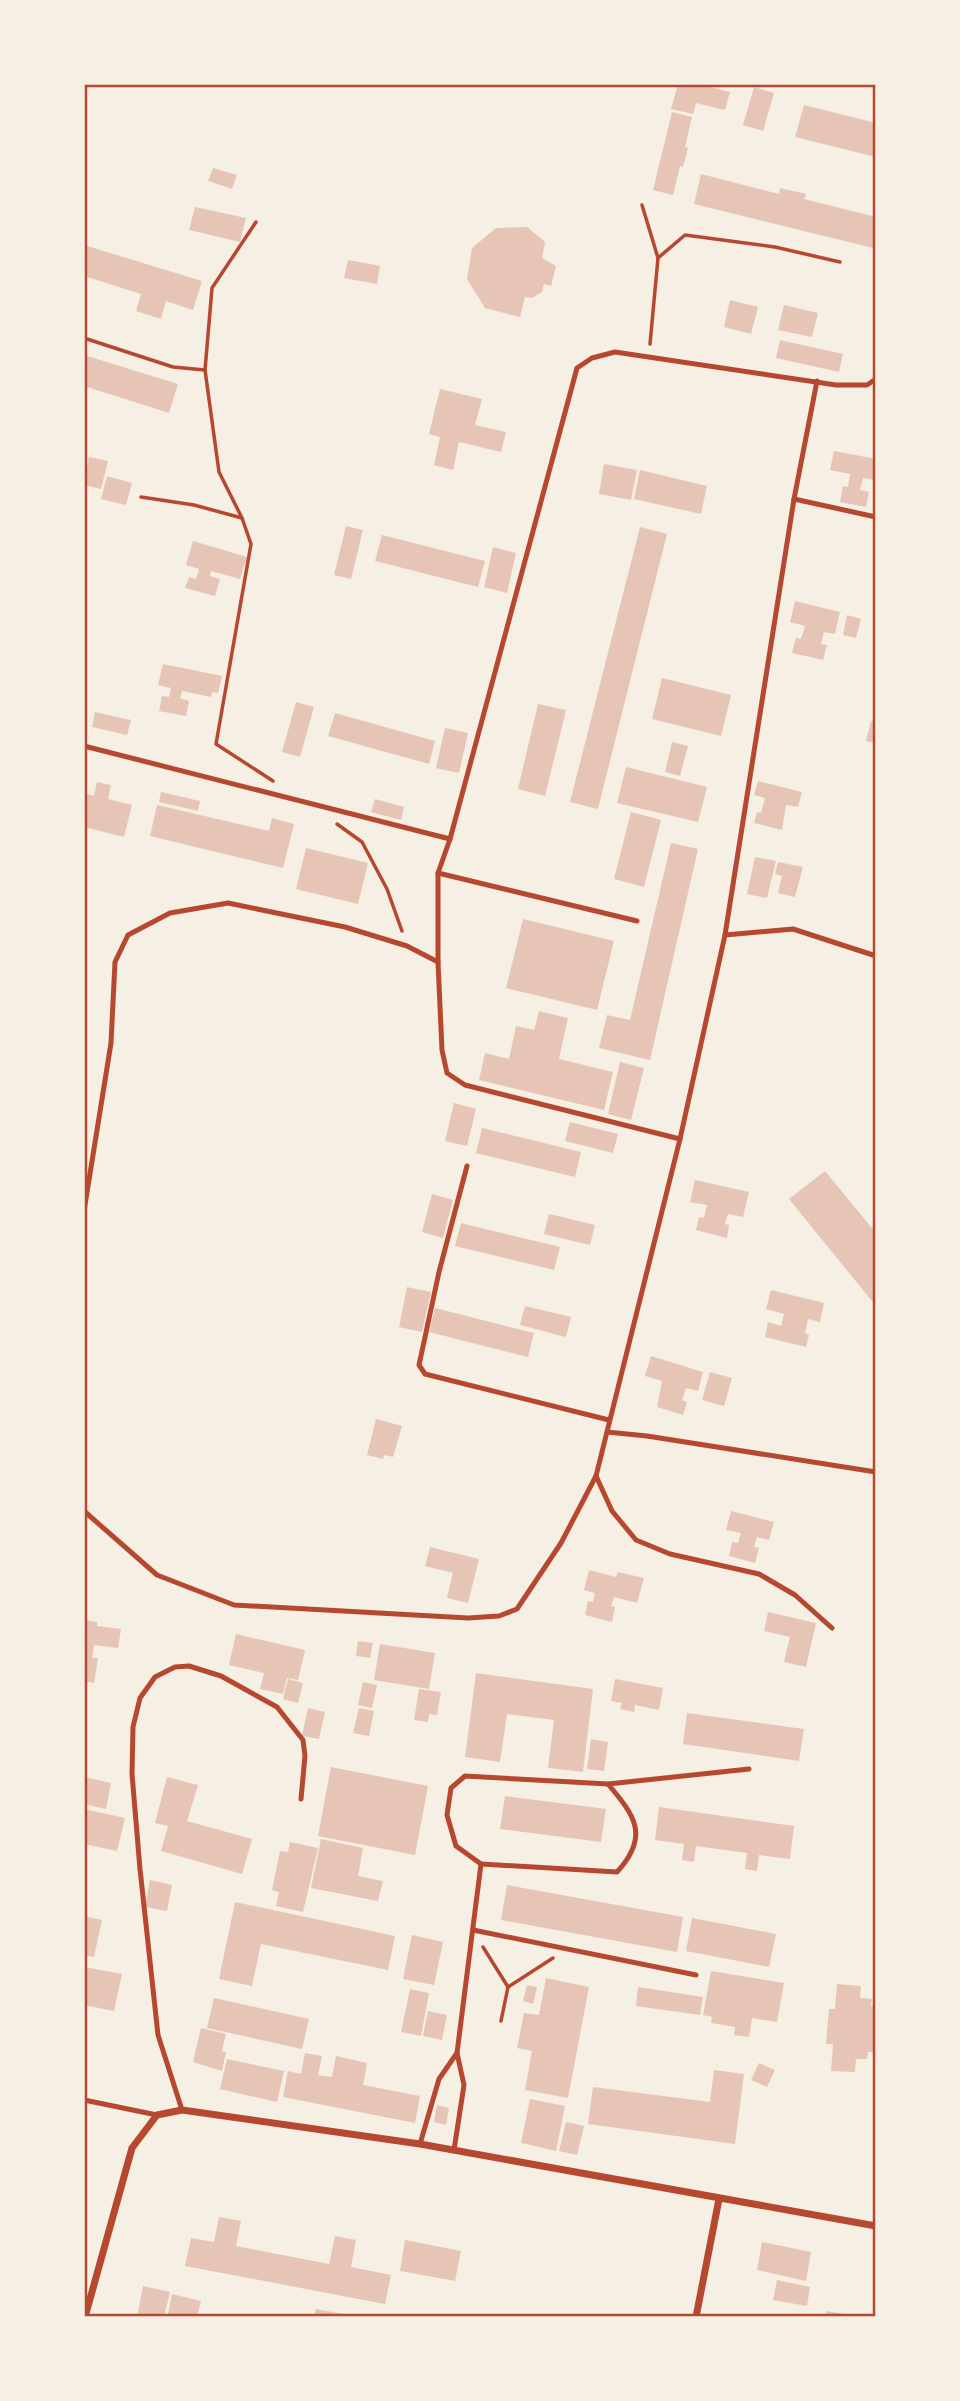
<svg xmlns="http://www.w3.org/2000/svg" width="960" height="2401" font-family="Poppins,sans-serif">
<style>
.building{fill:#e6c5b7}
.lines{fill:none;stroke-linecap:round;stroke-linejoin:round}
.path{stroke:#b5482f;stroke-width:3.5}
.service{stroke:#b5482f;stroke-width:5}
.minor{stroke:#b5482f;stroke-width:7}
.neatline{fill:none;stroke:#b5482f;stroke-width:2.5}
</style>
<rect width="100%" height="100%" fill="#f6efe4"/>
<!-- building -->
<g class="building">
<polygon points="678,84 699,84 730,92 725,110 696,103 693,114 671,109"/>
<polygon points="754,87 774,93 763,131 743,125"/>
<polygon points="804,105 876,123 876,157 795,137"/>
<polygon points="672,112 692,117 685,147 688,148 683,167 680,166 673,195 653,190"/>
<polygon points="213,168 237,175 232,189 208,181"/>
<polygon points="701,174 779,194 780,188 806,194 804,199 876,217 876,236 873,248 694,204"/>
<polygon points="195,207 246,218 240,242 189,230"/>
<polygon points="527,227 545,242 542,258 556,266 551,286 544,284 542,292 532,298 525,297 520,317 485,308 467,279 472,248 496,228"/>
<polygon points="84,245 202,281 193,310 166,301 161,319 136,311 141,294 84,276"/>
<polygon points="348,260 380,266 377,284 344,278"/>
<polygon points="730,300 758,307 751,334 724,327"/>
<polygon points="784,305 818,313 812,337 778,330"/>
<polygon points="780,340 843,354 839,372 776,358"/>
<polygon points="84,355 178,384 169,413 84,386"/>
<polygon points="440,389 482,399 475,425 506,432 501,452 459,442 453,470 434,465 440,437 429,434"/>
<polygon points="834,451 876,459 876,480 863,478 860,490 869,492 866,507 840,502 843,486 848,487 850,474 830,470"/>
<polygon points="89,457 108,461 101,489 84,485"/>
<polygon points="604,464 637,470 631,500 599,494"/>
<polygon points="640,470 707,486 701,514 634,499"/>
<polygon points="107,476 132,483 126,505 101,499"/>
<polygon points="346,526 363,530 351,579 334,575"/>
<polygon points="640,527 667,534 598,809 570,802"/>
<polygon points="382,535 485,561 478,587 375,561"/>
<polygon points="193,541 247,557 240,579 211,571 210,576 220,579 215,596 185,588 189,577 196,579 199,569 186,565"/>
<polygon points="493,547 516,553 507,593 484,587"/>
<polygon points="795,601 840,612 835,634 824,632 821,644 827,645 823,660 792,653 796,638 801,639 805,626 790,622"/>
<polygon points="847,615 861,619 856,638 843,635"/>
<polygon points="163,664 222,676 218,693 212,692 211,697 182,691 180,698 189,701 186,716 159,711 162,696 169,697 171,688 158,685"/>
<polygon points="662,678 731,695 721,736 652,719"/>
<polygon points="296,702 314,707 300,757 282,752"/>
<polygon points="538,704 566,710 545,796 518,789"/>
<polygon points="95,712 131,720 127,735 92,727"/>
<polygon points="335,713 435,741 429,764 328,736"/>
<polygon points="871,721 876,722 876,743 866,741"/>
<polygon points="445,728 468,733 459,773 436,768"/>
<polygon points="672,742 688,746 680,776 665,772"/>
<polygon points="626,767 707,787 698,822 617,803"/>
<polygon points="758,781 802,792 798,807 786,805 782,830 754,823 757,812 761,813 765,798 754,795"/>
<polygon points="97,782 111,785 108,799 132,805 124,837 84,827 84,793 94,796"/>
<polygon points="161,792 200,801 198,811 159,802"/>
<polygon points="375,799 404,807 401,820 371,812"/>
<polygon points="157,805 269,831 272,818 294,824 283,868 150,836"/>
<polygon points="631,812 661,820 644,887 614,879"/>
<polygon points="671,843 698,849 650,1060 599,1048 607,1015 630,1020"/>
<polygon points="306,848 368,863 358,904 296,889"/>
<polygon points="755,857 776,861 767,898 747,894"/>
<polygon points="778,862 803,867 795,897 778,893 782,876 775,874"/>
<polygon points="523,919 614,941 597,1010 506,988"/>
<polygon points="539,1011 568,1018 559,1059 613,1072 604,1110 479,1080 485,1053 509,1059 516,1026 534,1030"/>
<polygon points="620,1062 644,1068 631,1120 608,1114"/>
<polygon points="454,1103 476,1109 467,1146 445,1141"/>
<polygon points="570,1122 618,1134 613,1153 565,1141"/>
<polygon points="482,1128 581,1152 575,1177 476,1153"/>
<polygon points="825,1171 876,1233 876,1306 789,1199"/>
<polygon points="695,1180 749,1192 743,1217 728,1214 725,1224 729,1225 727,1238 696,1230 699,1217 704,1218 707,1205 690,1202"/>
<polygon points="432,1194 453,1200 443,1238 422,1232"/>
<polygon points="549,1214 595,1225 590,1245 544,1234"/>
<polygon points="461,1223 560,1247 554,1270 455,1246"/>
<polygon points="407,1287 431,1292 422,1332 399,1327"/>
<polygon points="771,1290 824,1303 820,1322 808,1319 805,1333 809,1335 806,1347 765,1337 768,1322 781,1326 784,1314 766,1309"/>
<polygon points="525,1306 571,1317 566,1337 520,1325"/>
<polygon points="435,1308 534,1333 528,1357 429,1332"/>
<polygon points="651,1356 703,1372 698,1391 686,1388 682,1400 687,1402 683,1415 657,1407 662,1381 645,1376"/>
<polygon points="710,1372 732,1378 724,1406 702,1400"/>
<polygon points="376,1419 402,1426 393,1457 384,1455 383,1459 367,1455"/>
<polygon points="731,1511 774,1522 769,1540 757,1537 754,1547 759,1548 755,1563 729,1556 732,1542 738,1543 741,1533 726,1530"/>
<polygon points="430,1547 479,1559 468,1603 447,1598 453,1573 425,1566"/>
<polygon points="589,1570 616,1577 618,1572 644,1578 637,1603 614,1597 611,1606 615,1607 612,1622 585,1615 588,1601 593,1602 595,1593 584,1590"/>
<polygon points="768,1612 816,1623 806,1667 784,1662 790,1637 764,1631"/>
<polygon points="84,1620 97,1622 97,1626 121,1629 118,1648 94,1645 92,1658 98,1658 94,1683 84,1681"/>
<polygon points="236,1634 305,1650 298,1680 287,1678 283,1694 260,1689 264,1673 229,1665"/>
<polygon points="358,1641 373,1643 370,1658 356,1656"/>
<polygon points="380,1644 435,1653 429,1689 374,1680"/>
<polygon points="476,1673 593,1689 583,1772 548,1768 554,1720 507,1714 500,1762 465,1757"/>
<polygon points="288,1679 303,1683 298,1703 283,1699"/>
<polygon points="615,1679 663,1688 659,1710 635,1705 634,1712 620,1709 622,1703 611,1701"/>
<polygon points="363,1682 377,1685 372,1708 358,1705"/>
<polygon points="419,1689 441,1692 437,1715 429,1714 428,1722 414,1720"/>
<polygon points="308,1708 325,1712 319,1739 302,1736"/>
<polygon points="359,1708 374,1711 369,1736 353,1733"/>
<polygon points="687,1713 804,1729 799,1761 683,1744"/>
<polygon points="591,1739 608,1742 604,1771 587,1769"/>
<polygon points="331,1767 428,1786 415,1855 318,1836"/>
<polygon points="84,1777 111,1783 106,1809 84,1804"/>
<polygon points="167,1777 198,1785 187,1821 252,1839 242,1874 161,1851 168,1826 155,1823"/>
<polygon points="505,1796 606,1809 601,1842 500,1829"/>
<polygon points="659,1807 794,1826 790,1859 759,1855 757,1871 745,1869 747,1853 696,1846 694,1862 682,1860 684,1844 655,1840"/>
<polygon points="84,1809 125,1818 117,1851 84,1844"/>
<polygon points="321,1839 363,1848 358,1876 383,1881 378,1901 311,1888"/>
<polygon points="290,1842 318,1848 303,1912 276,1906 279,1892 272,1890 280,1851 288,1852"/>
<polygon points="150,1880 172,1885 167,1911 145,1907"/>
<polygon points="507,1885 683,1917 677,1952 501,1920"/>
<polygon points="235,1902 395,1936 388,1970 261,1944 252,1986 219,1979"/>
<polygon points="84,1916 102,1920 94,1957 84,1955"/>
<polygon points="692,1918 776,1934 769,1967 686,1951"/>
<polygon points="412,1935 443,1942 434,1985 403,1979"/>
<polygon points="84,1967 122,1974 114,2011 84,2005"/>
<polygon points="711,1971 784,1983 777,2022 752,2018 749,2037 734,2035 735,2027 711,2023 712,2017 703,2015"/>
<polygon points="546,1978 589,1987 568,2098 525,2090 532,2051 517,2048 524,2013 539,2015"/>
<polygon points="837,1984 861,1986 860,1998 872,1999 871,2006 876,2007 873,2052 868,2052 867,2059 856,2059 855,2072 831,2071 833,2044 826,2044 829,2009 835,2009"/>
<polygon points="527,1985 537,1987 533,2004 523,2001"/>
<polygon points="638,1987 703,1997 700,2015 636,2006"/>
<polygon points="410,1989 429,1993 421,2036 401,2032"/>
<polygon points="214,1998 309,2019 302,2049 207,2028"/>
<polygon points="428,2011 447,2015 442,2040 423,2036"/>
<polygon points="201,2028 226,2034 222,2051 226,2052 222,2071 193,2062"/>
<polygon points="305,2053 322,2056 318,2075 332,2077 336,2056 367,2063 363,2085 420,2096 415,2123 283,2097 288,2071 301,2074"/>
<polygon points="227,2059 284,2071 277,2102 220,2089"/>
<polygon points="759,2063 775,2070 767,2087 751,2080"/>
<polygon points="714,2070 744,2074 735,2144 588,2124 593,2087 710,2102"/>
<polygon points="530,2099 565,2106 556,2151 521,2143"/>
<polygon points="437,2105 449,2108 446,2125 434,2122"/>
<polygon points="566,2122 584,2126 577,2155 559,2151"/>
<polygon points="219,2217 241,2221 236,2246 329,2264 335,2236 356,2240 351,2267 391,2275 385,2304 185,2266 191,2238 214,2242"/>
<polygon points="405,2240 461,2251 455,2281 400,2271"/>
<polygon points="762,2242 811,2252 806,2281 757,2270"/>
<polygon points="777,2280 810,2287 807,2306 773,2300"/>
<polygon points="143,2286 170,2292 164,2317 137,2317"/>
<polygon points="172,2294 201,2301 197,2317 168,2314"/>
<polygon points="316,2309 343,2314 343,2317 314,2317"/>
<polygon points="826,2311 857,2316 857,2317 825,2317"/>
</g>
<g class="lines">
<!-- path -->
<g class="path">
<polyline points="642,205 658,258 650,344"/>
<polyline points="658,258 685,235 775,247 840,262"/>
<polyline points="84,338 173,367 205,370 219,472 242,518 251,544 216,744 273,781"/>
<polyline points="205,370 212,288 256,222"/>
<polyline points="141,497 194,505 242,518"/>
<polyline points="337,824 362,842 387,889 402,931"/>
<polyline points="483,1947 508,1987"/>
<polyline points="501,2021 508,1987 553,1958"/>
</g>
<!-- service -->
<g class="service">
<polyline points="794,499 876,517"/>
<polyline points="84,746 450,839 438,873 438,962 442,1050 447,1073 465,1085 680,1139"/>
<polyline points="450,839 577,368 592,358 615,352 836,385 867,385 876,379"/>
<polyline points="438,873 637,921"/>
<polyline points="725,935 794,499 817,381"/>
<polyline points="467,1166 439,1272 419,1365 425,1374 609,1420"/>
<polyline points="84,1211 111,1043 115,962 128,935 170,913 228,903 345,927 407,946 438,962"/>
<polyline points="607,1432 647,1436 876,1472"/>
<polyline points="596,1476 612,1511 636,1540 670,1554 759,1574 795,1595 832,1628"/>
<polyline points="84,1511 157,1575 234,1605 468,1618 499,1616 517,1609 561,1543 596,1476 680,1139 725,935 793,929 876,956"/>
<polyline points="481,1864 456,1846 447,1815 451,1788 465,1776 608,1784"/>
<polyline points="473,1930 696,1975"/>
<polyline points="84,2100 157,2115"/>
<polyline points="182,2110 158,2035 140,1869 132,1774 133,1727 140,1698 155,1677 175,1667 189,1666 221,1676 277,1707 303,1740 305,1756 301,1799"/>
<polyline points="420,2144 439,2079 457,2053"/>
<path d="M454,2150L464,2085L457,2053L481,1864L617,1872C650,1836 635,1816 608,1784L749,1769"/>
</g>
<!-- minor -->
<g class="minor">
<polyline points="85,2317 132,2148 157,2115 182,2110 420,2144 876,2226"/>
<polyline points="696,2317 719,2199"/>
</g>
</g>
<!-- border -->
<rect width="960" height="2401" fill="none" stroke="#f6efe4" stroke-width="172"/>
<rect x="86" y="86" width="788" height="2229" class="neatline"/>
</svg>
